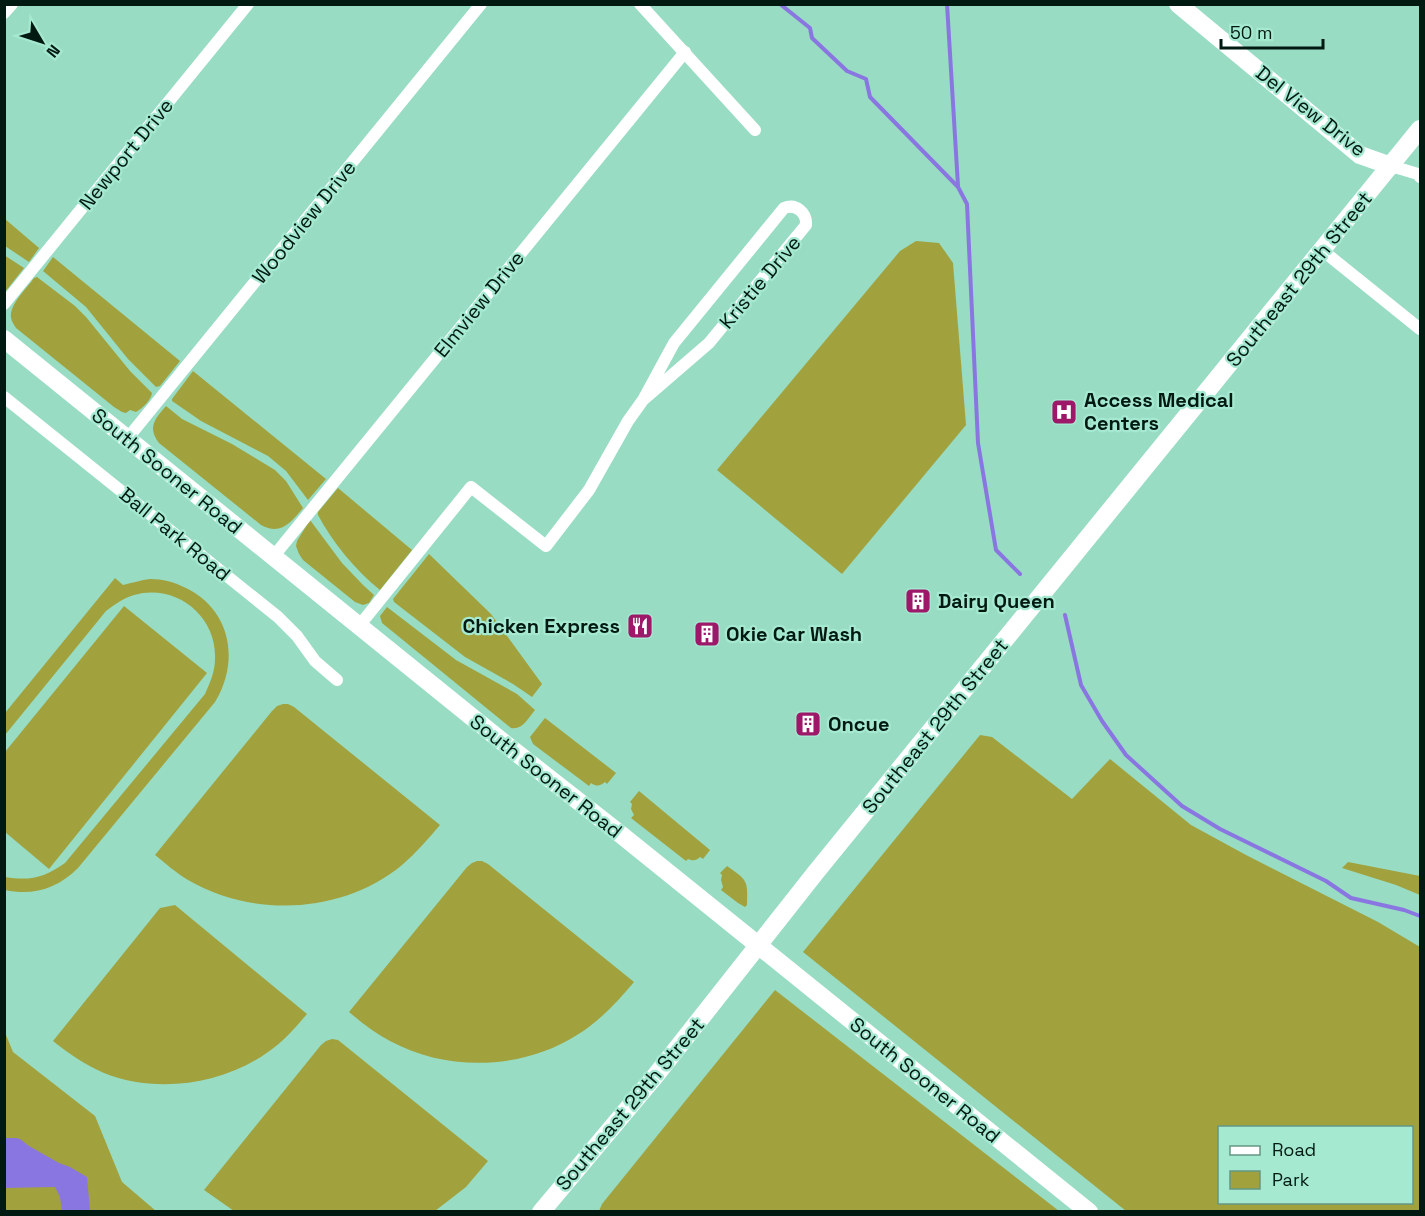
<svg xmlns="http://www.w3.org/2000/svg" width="1425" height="1216" font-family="'Space Grotesk',sans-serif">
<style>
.green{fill:#a1a23d;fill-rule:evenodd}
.water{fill:#8a76e1}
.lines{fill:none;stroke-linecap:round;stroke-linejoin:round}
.stream{stroke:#8a76e1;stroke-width:4}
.street{stroke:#fff;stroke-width:12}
.secondary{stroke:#fff;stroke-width:18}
.labels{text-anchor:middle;stroke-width:4.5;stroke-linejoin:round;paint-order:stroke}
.street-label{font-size:20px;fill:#001911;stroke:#a6e9d1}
.poi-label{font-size:20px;font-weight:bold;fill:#001911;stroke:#a6e9d1;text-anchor:start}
</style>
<rect width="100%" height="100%" fill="#99dcc4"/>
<!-- green -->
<g class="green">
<polygon points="5,219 39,248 29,262 5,246"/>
<polygon points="916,241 939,243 953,263 966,425 842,574 717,470 900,251"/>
<polygon points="4,255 24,268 5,292 4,292"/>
<polygon points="53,257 180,361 160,386 156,387 128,359 86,307 43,271"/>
<path d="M37,277L75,306L86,317L130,371L152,393C151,400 143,408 136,412L130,410L126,413L122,412L114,407L16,328C13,323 10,319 11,313C13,301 27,288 34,278Z"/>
<polygon points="193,371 326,479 308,500 286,471 268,456 201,421 172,401 172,399"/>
<path d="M166,406L182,419L232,444L275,470L286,481L303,508C291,522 281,536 261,525L159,443C147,427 155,419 166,406Z"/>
<path d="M338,488L412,550L380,590C355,570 333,543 318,515V512Z"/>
<polygon points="310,520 342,563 363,585 374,595 369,603 363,605 355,602 303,560 299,554 296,546 297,541"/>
<polygon points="429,554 491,614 542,684 532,697 513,684 465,657 394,602 393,599"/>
<path d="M115,578L123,585C132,583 141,580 150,579C163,579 174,582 186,588C231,610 240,661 215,702L78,868C57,889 33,896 5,890V877C30,881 44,878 65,863L205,694C210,683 215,671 215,659C217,616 176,583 134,595C124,598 115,604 106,611L5,735V713Z"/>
<polygon points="124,606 207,673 49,869 5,832 5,752"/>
<path d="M387,607L456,660L517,694L535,710C528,718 523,730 511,728L382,623L380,616Z"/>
<path d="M283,704H288L294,707L440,825C428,839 416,853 402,865C343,914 253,918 188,880C176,873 165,863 155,855L272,711L277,706Z"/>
<path d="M545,718L616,773L607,784L605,782C600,786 597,787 591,783L589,786L533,744L530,737Z"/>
<path d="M980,735L992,737L1072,799L1110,759L1191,825L1246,855L1378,922L1420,947V1211H1126L803,952ZM1220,1128H1412V1202H1220Z"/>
<path d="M639,791L710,850L703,859L700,857C696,861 693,861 688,859L686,861L631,818L634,815L631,809L632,804L630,802Z"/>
<path d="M477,861H482L488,864L634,982C617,1002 600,1021 577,1035C522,1070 447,1072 390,1041C375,1033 362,1023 349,1012L467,867L472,863Z"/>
<polygon points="1348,862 1420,876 1420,895 1396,885 1342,868"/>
<path d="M727,866C747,880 748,880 747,905L745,907L738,903L721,890L723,887L721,880L722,875L720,873Z"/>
<path d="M175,905L307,1014C295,1028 283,1042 268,1052C222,1085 156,1094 104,1073C85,1065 68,1053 53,1041L160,908Z"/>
<polygon points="775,990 1059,1211 599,1211 602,1204"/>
<polygon points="4,1030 13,1052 95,1116 122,1182 156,1211 5,1211"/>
<polygon points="332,1039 338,1040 343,1044 488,1161 466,1187 435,1211 234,1211 204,1190 321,1045 326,1041"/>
</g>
<!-- water -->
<polygon class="water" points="4,1138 16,1138 20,1139 29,1146 59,1163 70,1167 87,1177 90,1211 62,1211 60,1197 55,1187 5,1188"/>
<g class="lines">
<!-- stream -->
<g class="stream">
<polyline points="780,4 810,28 812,38 847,71 866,79 870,97 958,187 967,204 978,443 996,550 1020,574"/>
<polyline points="947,4 958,186"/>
<polyline points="1065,615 1081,685 1102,721 1126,755 1182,806 1220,829 1326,881 1351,898 1404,910 1420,916"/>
</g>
<!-- street -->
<g class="street">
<polyline points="640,4 755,130"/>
<polyline points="4,13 12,4"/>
<polyline points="1391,166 1418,174 1420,177"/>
<polyline points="1322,250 1420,329"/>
<polyline points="4,304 248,4"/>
<polyline points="4,397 278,617 297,636 315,661 337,680"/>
<polyline points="127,439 481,4"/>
<polyline points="273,557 685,52"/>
<path d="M359,626L471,487L546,546L589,490L628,421L643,400L709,343L806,225C807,213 796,203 784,208L674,343L643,400"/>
</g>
<!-- secondary -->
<g class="secondary">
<polyline points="1178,4 1360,155 1391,166"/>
<polyline points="4,339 504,743 619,833 1089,1212"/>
<polyline points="541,1212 656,1075 816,872 1420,129"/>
</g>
</g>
<!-- icons -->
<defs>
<symbol id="hospital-square" viewBox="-11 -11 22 22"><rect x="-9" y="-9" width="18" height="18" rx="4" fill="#9d1869" stroke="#a6e9d1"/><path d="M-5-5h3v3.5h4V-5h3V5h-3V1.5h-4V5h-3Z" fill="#fff"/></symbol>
<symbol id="building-square" viewBox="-11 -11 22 22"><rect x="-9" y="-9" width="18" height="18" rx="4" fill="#9d1869" stroke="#a6e9d1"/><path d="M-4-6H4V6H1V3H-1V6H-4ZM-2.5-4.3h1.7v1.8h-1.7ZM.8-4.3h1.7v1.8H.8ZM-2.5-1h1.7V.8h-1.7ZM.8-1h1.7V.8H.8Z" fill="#fff"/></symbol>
<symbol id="restaurant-square" viewBox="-11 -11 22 22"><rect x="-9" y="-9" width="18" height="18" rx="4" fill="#9d1869" stroke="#a6e9d1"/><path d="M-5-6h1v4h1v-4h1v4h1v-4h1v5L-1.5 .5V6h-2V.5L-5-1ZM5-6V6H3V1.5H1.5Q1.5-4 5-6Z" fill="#fff"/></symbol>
</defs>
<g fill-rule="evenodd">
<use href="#hospital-square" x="1049" y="397" width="30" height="30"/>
<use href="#building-square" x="903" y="586" width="30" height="30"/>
<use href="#restaurant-square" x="625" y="611" width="30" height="30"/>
<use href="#building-square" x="692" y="619" width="30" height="30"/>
<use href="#building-square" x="793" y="709" width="30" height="30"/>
</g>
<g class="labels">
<!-- street labels -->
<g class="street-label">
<text transform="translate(1311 111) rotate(38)" y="7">Del View Drive</text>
<text transform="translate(126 154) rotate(-51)" y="7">Newport Drive</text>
<text transform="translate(304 222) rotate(-51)" y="7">Woodview Drive</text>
<text transform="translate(1299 279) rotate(-51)" y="7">Southeast 29th Street</text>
<text transform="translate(760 282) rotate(-50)" y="7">Kristie Drive</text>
<text transform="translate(479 304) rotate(-51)" y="7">Elmview Drive</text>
<text transform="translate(167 471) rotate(39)" y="7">South Sooner Road</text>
<text transform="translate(175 534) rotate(39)" y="7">Ball Park Road</text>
<text transform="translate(935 726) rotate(-51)" y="7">Southeast 29th Street</text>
<text transform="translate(546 776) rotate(38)" y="7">South Sooner Road</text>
<text transform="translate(925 1080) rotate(39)" y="7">South Sooner Road</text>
<text transform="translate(630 1104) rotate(-50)" y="7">Southeast 29th Street</text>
</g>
<!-- poi labels -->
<g class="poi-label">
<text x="1084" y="407">Access Medical<tspan x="1084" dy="23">Centers</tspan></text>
<text x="938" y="608">Dairy Queen</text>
<text x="620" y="633" text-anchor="end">Chicken Express</text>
<text x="726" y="641">Okie Car Wash</text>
<text x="828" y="731">Oncue</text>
</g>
</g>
<!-- border -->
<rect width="1425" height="1216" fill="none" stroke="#001911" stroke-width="12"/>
<!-- legend -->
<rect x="1218" y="1126" width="195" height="78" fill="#a6e9d1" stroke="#649684" stroke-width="1.5"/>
<rect x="1230" y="1146" width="30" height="9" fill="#ffffff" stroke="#649684" stroke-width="1.5"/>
<text x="1272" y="1156" font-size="18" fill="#001911">Road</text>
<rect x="1230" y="1171" width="30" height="18" fill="#a1a23d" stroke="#649684" stroke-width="1.5"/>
<text x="1272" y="1186" font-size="18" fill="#001911">Park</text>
<!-- north arrow -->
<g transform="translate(42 42) rotate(129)" stroke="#a6e9d1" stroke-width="4.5" paint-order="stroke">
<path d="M0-4.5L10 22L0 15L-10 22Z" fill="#001911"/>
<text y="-9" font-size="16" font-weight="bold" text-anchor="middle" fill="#001911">N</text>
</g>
<!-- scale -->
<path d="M1221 39v9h102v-9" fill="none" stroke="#001911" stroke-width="3"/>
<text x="1230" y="39" font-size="18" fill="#001911" stroke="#a6e9d1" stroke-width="4.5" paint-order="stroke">50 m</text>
</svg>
